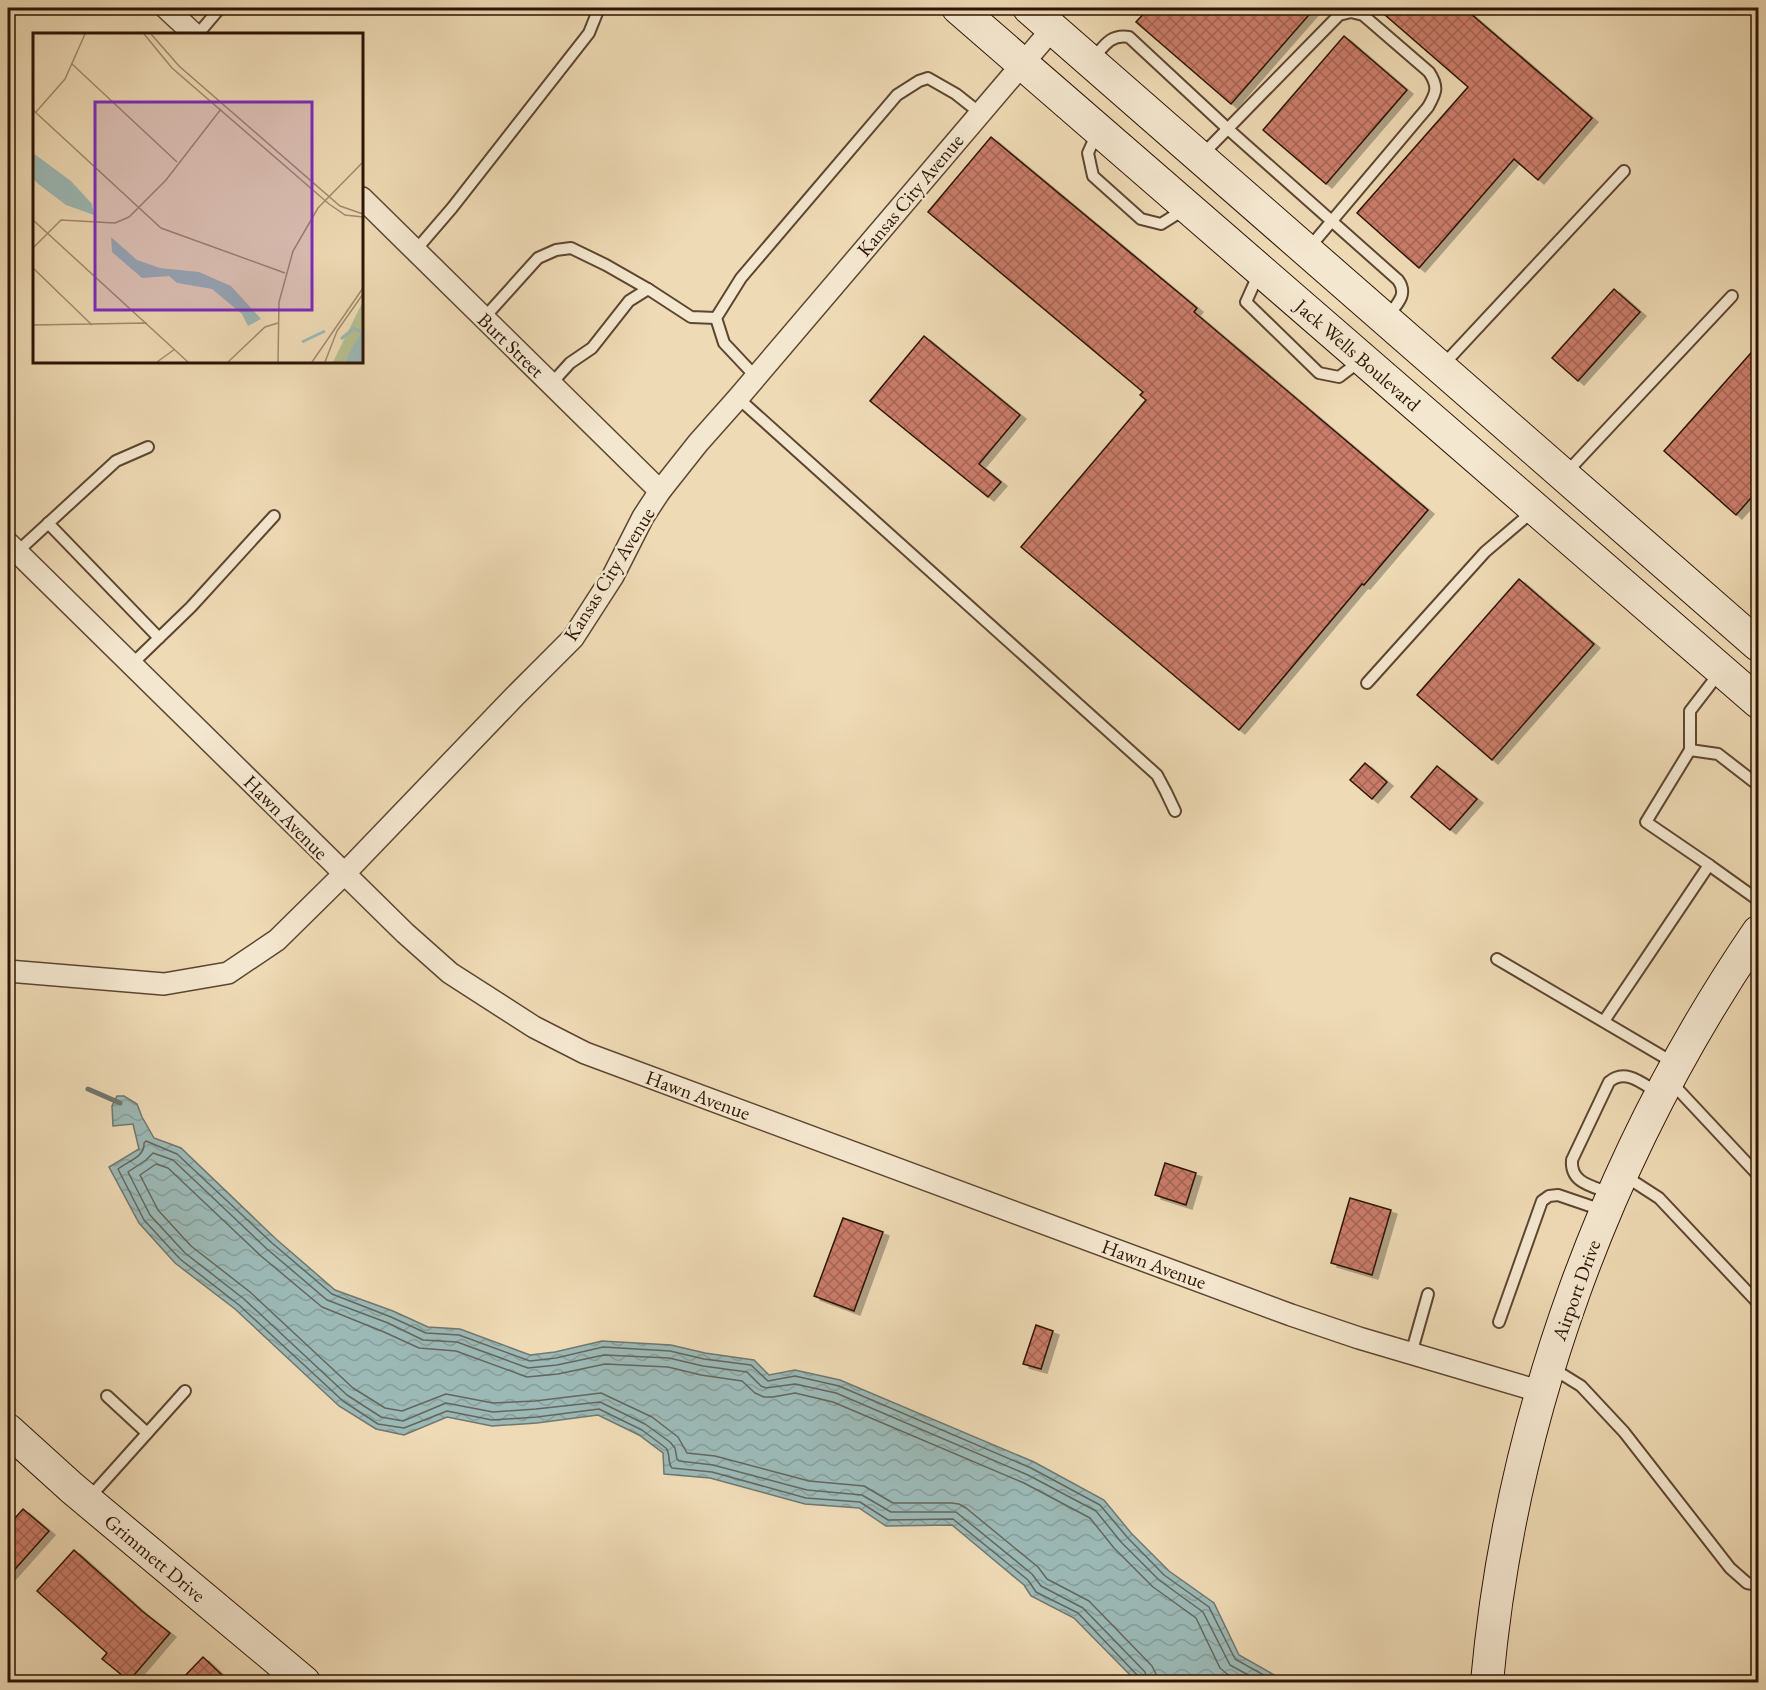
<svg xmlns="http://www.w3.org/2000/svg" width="1766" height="1690" font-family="'EB Garamond',serif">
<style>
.water{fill:url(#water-waves);stroke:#70776f;stroke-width:1.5}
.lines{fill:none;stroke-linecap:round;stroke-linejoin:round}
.shore{stroke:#64665d;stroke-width:1.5}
.stream{stroke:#70776f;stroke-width:5}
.building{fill:url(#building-cross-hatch);stroke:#2d1404;stroke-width:1.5;filter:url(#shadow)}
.lane-casing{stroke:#5d4630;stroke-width:14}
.street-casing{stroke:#5d4630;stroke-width:24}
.secondary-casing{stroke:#2d1404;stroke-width:34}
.lane{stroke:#f4e7cf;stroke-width:10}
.street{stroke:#f4e7cf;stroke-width:21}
.secondary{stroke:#f4e7cf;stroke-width:32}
.labels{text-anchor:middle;stroke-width:5;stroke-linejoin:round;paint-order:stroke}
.street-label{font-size:20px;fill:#2d1404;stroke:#f4e7cf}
.inset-river{fill:none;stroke:#9cb9b6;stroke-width:3}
.inset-road{fill:none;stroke:#a18b6e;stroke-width:1.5}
.view{fill:#7b2cbf;fill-opacity:0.15;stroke:#7b2cbf;stroke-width:3}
.inset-edge{fill:none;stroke:#2d1404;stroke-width:3}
</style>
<defs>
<pattern id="water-waves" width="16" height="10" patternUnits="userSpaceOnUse" patternTransform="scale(1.5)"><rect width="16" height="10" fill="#9cb9b6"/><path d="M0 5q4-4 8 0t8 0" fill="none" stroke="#879e9b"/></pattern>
<pattern id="building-cross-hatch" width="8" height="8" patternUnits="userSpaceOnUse" patternTransform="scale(1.5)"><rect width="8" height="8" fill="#cb7d6b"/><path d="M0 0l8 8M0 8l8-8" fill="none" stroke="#a56556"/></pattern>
<filter id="shadow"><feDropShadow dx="6" dy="4" stdDeviation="0" flood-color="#0004"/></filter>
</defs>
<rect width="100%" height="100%" fill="#eedab5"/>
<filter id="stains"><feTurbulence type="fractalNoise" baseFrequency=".00333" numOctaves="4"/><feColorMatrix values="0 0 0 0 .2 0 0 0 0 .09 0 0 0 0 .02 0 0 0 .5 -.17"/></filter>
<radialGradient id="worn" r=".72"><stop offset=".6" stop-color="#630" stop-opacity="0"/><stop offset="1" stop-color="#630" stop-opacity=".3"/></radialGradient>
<!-- water -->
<polygon class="water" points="117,1096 124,1096 137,1104 142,1117 154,1138 181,1148 276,1239 335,1290 393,1311 428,1327 460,1329 530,1355 555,1352 602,1341 671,1345 705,1353 754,1360 769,1375 795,1370 840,1380 1034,1462 1104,1500 1131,1533 1169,1571 1214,1603 1239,1655 1285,1681 1286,1682 1137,1682 1074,1618 1031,1596 1024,1585 952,1525 886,1526 859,1508 805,1504 710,1478 664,1474 663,1453 639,1435 598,1415 537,1423 492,1426 447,1417 404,1435 376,1429 339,1406 235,1309 175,1263 139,1223 109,1167 139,1149 133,1124 113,1126 112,1106"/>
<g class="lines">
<!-- shore -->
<g class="shore">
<path d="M1140,1682L1138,1676L1078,1613L1036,1592L1028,1580L953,1519L888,1520L860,1502L806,1498L712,1472L672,1468C667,1463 671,1454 666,1448L642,1430L599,1409L537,1417L492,1420L447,1411L404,1428L378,1424L343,1401L239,1305L180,1259L144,1220L118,1169C128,1161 145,1157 144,1143L146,1141L177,1154L272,1243L332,1294L391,1317L426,1333L459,1335L530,1361L556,1358L603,1347L670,1351L704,1359L751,1365L768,1381L795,1376L839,1386L1031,1468L1100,1505L1127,1537L1164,1575L1209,1607L1235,1659L1276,1682"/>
<polyline points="1148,1682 1145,1672 1083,1608 1041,1586 1032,1574 956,1512 891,1512 862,1495 807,1490 713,1465 679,1461 677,1459 675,1448 670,1442 645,1424 600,1402 536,1409 493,1412 446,1403 403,1421 381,1417 347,1395 244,1299 185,1253 150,1215 128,1172 146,1160 153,1153 173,1160 267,1249 327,1300 388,1323 423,1340 457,1342 528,1368 557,1365 604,1355 669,1358 703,1366 747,1372 761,1386 766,1388 795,1384 836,1393 1028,1475 1096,1511 1121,1542 1159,1580 1203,1612 1230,1665 1261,1682"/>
<polyline points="1157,1682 1156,1674 1152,1666 1089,1601 1047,1579 1038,1567 966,1508 959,1504 951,1503 893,1503 864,1486 809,1481 715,1456 687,1453 678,1437 652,1417 601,1393 535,1401 493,1403 446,1394 402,1411 385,1408 353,1388 250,1292 191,1246 158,1210 140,1175 156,1164 168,1168 261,1256 322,1307 384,1332 419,1348 456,1351 527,1377 558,1374 605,1364 668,1367 701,1375 742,1381 755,1393 764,1397 773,1397 795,1393 833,1402 1024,1483 1090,1518 1114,1548 1153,1587 1196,1618 1220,1668 1227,1674 1242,1682"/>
</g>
<!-- stream -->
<polyline class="stream" points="88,1089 120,1103"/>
</g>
<!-- building -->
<g class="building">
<polygon points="1149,8 1315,8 1231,104 1136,22"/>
<polygon points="1377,8 1464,8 1592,118 1538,180 1514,159 1419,268 1357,213 1468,87"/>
<polygon points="1344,36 1407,90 1326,184 1263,130"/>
<polygon points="991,137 1197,308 1194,312 1428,510 1364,585 1362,584 1239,730 1021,547 1146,400 1140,395 1143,392 928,212"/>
<polygon points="1614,289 1640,312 1578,381 1552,358"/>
<polygon points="924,336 1020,415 979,464 1001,482 988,497 870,401"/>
<polygon points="1758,345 1758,490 1736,515 1664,451"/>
<polygon points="1519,579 1594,644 1492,760 1417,695"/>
<polygon points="1365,763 1387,782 1372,799 1350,780"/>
<polygon points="1437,766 1477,799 1450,830 1411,797"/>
<polygon points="1165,1163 1196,1173 1186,1205 1155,1195"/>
<polygon points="1350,1198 1391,1210 1372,1275 1331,1263"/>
<polygon points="843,1218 883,1232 854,1311 814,1296"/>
<polygon points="1036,1325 1053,1331 1041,1369 1023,1364"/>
<polygon points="23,1509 49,1531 8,1577 8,1526"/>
<polygon points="74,1550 142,1611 170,1633 129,1681 102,1659 107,1653 37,1591"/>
<polygon points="203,1657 222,1675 215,1683 178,1683"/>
</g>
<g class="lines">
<defs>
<g id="lane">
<polyline points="198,34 220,8"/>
<path d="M1093,59C1104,46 1110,34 1129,37L1228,129L1398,280C1409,295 1396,305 1387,317"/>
<polyline points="1097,133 1088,153 1093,176 1141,219 1161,224 1185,209"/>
<path d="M1202,155L1339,15L1351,12L1363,15L1429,72C1439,87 1436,93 1428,107L1309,248"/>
<polyline points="415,251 452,208 589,33 599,8"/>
<polyline points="1259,273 1246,302 1319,373 1339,377 1360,361"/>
<polyline points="484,318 538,258 556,250 571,248 606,265 648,289"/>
<polyline points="1443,365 1624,171"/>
<polyline points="756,377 724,343 716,318 741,278 897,95 919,81 928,78 956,94 980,113"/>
<polyline points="551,384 570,363 592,348 629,301 648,289 691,317 716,318"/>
<polyline points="738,398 1157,775 1166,792 1175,811"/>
<polyline points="1566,473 1732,296"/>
<polyline points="48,523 159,638"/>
<polyline points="17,552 116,461 148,447"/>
<polyline points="131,665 191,607 274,516"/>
<polyline points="1367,683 1485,552 1533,511"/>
<polyline points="1690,750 1718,754 1758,785"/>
<polyline points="1709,865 1646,822 1690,750 1690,711 1720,672"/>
<polyline points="1497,959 1674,1063"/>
<polyline points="1604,1021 1709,865 1758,900"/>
<polyline points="1671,1082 1758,1175"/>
<polyline points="1625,1176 1659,1198 1758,1303"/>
<path d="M1610,1193C1592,1186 1570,1183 1572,1160L1609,1082C1626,1067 1644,1085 1660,1094"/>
<polyline points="1499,1322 1542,1201 1549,1196 1558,1195 1605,1211"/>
<polyline points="1411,1354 1428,1294"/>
<polyline points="1552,1368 1581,1386 1624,1432 1730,1568 1747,1583 1758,1585"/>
<polyline points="107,1396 147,1433"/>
<polyline points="89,1498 185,1391"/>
</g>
<g id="street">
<polyline points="166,8 194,34"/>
<polyline points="362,198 660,491"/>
<polyline points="8,543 405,933 450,973 534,1027 585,1053 1291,1315 1359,1338 1542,1392"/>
<polyline points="8,971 164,984 228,973 277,940 344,874 514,697 573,638 613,576 643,517 660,491 698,443 738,398 1053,28"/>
</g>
<g id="secondary">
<polyline points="958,8 1758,702"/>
<polyline points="1029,8 1758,645"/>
<polyline points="8,1430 72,1488 304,1682"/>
<path d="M1487,1682C1511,1415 1607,1153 1758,932"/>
</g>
</defs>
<!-- lane casing -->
<use href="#lane" class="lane-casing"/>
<!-- street casing -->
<use href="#street" class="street-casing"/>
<!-- secondary casing -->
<use href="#secondary" class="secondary-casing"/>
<!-- lane -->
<use href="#lane" class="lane"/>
<!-- street -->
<use href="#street" class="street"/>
<!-- secondary -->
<use href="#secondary" class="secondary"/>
</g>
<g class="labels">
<!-- street labels -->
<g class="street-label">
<text transform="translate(910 195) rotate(-50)" y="7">Kansas City Avenue</text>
<text transform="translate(511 345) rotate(44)" y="7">Burt Street</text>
<text transform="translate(1358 355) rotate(41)" y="7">Jack Wells Boulevard</text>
<text transform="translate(609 574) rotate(-58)" y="7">Kansas City Avenue</text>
<text transform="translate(286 817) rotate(45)" y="7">Hawn Avenue</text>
<text transform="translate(698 1095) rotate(20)" y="7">Hawn Avenue</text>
<text transform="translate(1154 1264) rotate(20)" y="7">Hawn Avenue</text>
<text transform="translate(1576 1290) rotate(-70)" y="7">Airport Drive</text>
<text transform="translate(155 1558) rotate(40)" y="7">Grimmett Drive</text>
</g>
</g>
<!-- overview -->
<g transform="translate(33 33)">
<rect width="330" height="330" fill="#eedab5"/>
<path d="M330,268V296L312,329H300Z" fill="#b6c090"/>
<path d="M0,120L38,148L59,171L61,182L33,172L4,150L0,145ZM78,204L104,227L127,235L166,239L198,253L228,286L215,293L209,281L179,256L144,250L136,243L109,245L79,219ZM330,296V329H312L319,315Z" fill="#9cb9b6"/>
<path class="inset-river" d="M308,306L321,295L330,300M269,309L292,298"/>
<path class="inset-road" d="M111,1L139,35L296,171L312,182L330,184M118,1L146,33L307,173L330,181M39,31L144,129M0,77L128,195L252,240M3,79L32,46L52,1M0,187L155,329M0,215L28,187L82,190L96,184L133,147L188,76M0,235L59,292M0,292L114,290M124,329L142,316M195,329L232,294L245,290M245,329L246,269L260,218L285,175L330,129M279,329L330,255M292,329L304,298L330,261"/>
<path class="view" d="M62,69H279V277H62Z"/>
<rect width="330" height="330" class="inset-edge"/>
</g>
<!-- margin -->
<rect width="1766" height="1690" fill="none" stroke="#eedab5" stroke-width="30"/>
<rect x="9" y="9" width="1748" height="1672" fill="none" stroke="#2d1404" stroke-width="3"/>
<rect x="15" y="15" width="1736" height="1660" fill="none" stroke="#2d1404" stroke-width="1.5"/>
<rect width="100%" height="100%" filter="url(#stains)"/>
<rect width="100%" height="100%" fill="url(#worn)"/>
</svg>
